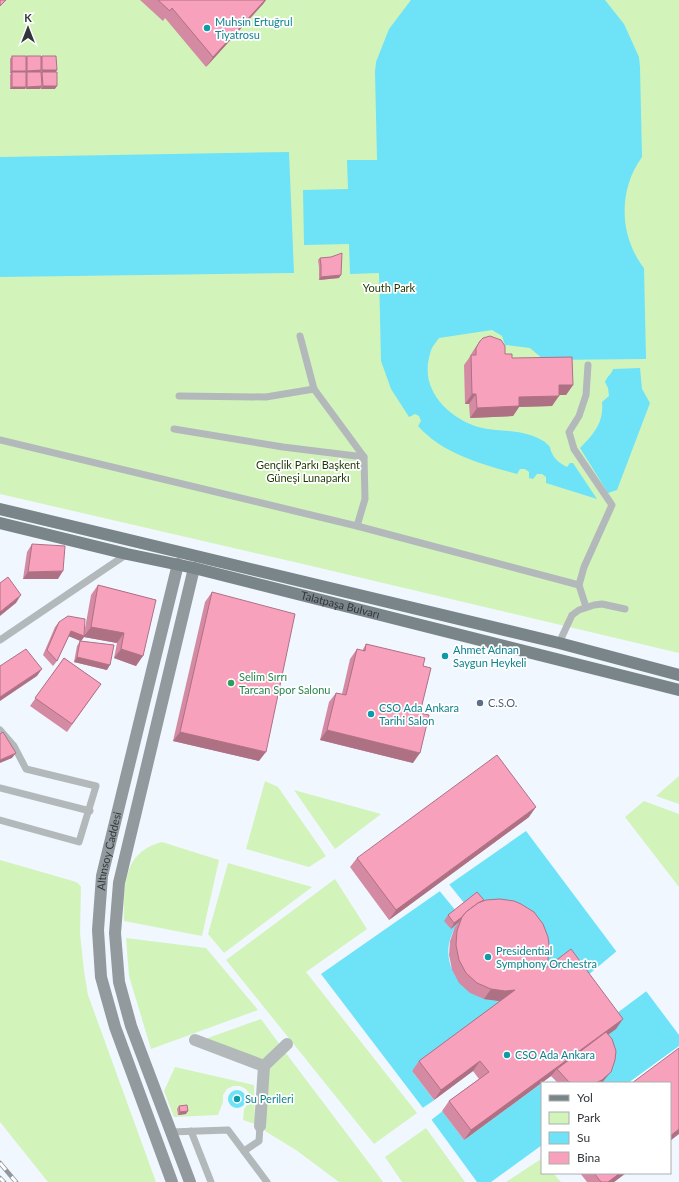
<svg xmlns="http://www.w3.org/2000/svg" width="679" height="1182" font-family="Lato,sans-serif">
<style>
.green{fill:#d2f4bb}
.water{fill:#6ee2f7}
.pier{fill:#f0f7ff}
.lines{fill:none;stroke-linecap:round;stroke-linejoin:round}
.lane{stroke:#b3b8bb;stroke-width:7}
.street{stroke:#b3b8bb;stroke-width:12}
.secondary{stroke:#929a9e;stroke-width:12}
.primary{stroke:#7a8589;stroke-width:12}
.rail-casing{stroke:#92979d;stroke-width:4.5}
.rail{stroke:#fff;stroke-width:3;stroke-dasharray:9;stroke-linecap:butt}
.wall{fill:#d58aa3}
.shaded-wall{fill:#ae7184}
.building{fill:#f8a1bd;stroke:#ae7184}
.culture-dot{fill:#0f9aa8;stroke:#fff;stroke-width:1.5}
.leisure-dot{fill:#2e9e5b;stroke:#fff;stroke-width:1.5}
.service-dot{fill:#5c6f8a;stroke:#fff;stroke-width:1.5}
.labels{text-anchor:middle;stroke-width:3.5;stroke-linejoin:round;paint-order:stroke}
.culture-label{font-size:11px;fill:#0d838f;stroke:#fff;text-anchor:start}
.park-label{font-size:11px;fill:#1e3702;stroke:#fff}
.street-label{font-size:11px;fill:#323539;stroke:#fff}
.leisure-label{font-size:11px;fill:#27864d;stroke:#fff;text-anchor:start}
.service-label{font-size:11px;fill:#4e5e75;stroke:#fff;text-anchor:start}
</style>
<rect width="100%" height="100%" fill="#f0f7ff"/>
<!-- green -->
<g class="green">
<polygon points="0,0 679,0 679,653 303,564 0,494"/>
<polygon points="679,776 679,804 656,796"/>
<polygon points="265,781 278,787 326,856 309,867 246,849"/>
<polygon points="294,790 381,814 335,849"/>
<polygon points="644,801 679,814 679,887 625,817"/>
<path d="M162,842L219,860L202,936L124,921C124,888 122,852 162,842Z"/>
<polygon points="0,860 73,881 78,883 81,887 80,933 84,971 88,995 156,1182 48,1182 0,1122"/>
<polygon points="228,863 312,887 224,953 208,934"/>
<polygon points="335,879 367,929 306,972 417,1113 374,1144 226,960"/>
<polygon points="126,938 206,948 258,1010 151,1049 129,976"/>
<polygon points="261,1019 280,1045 263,1060 205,1039"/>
<polygon points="285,1052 372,1167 383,1182 339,1182 296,1150 265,1131 267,1068"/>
<polygon points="175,1067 254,1085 255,1124 243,1120 244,1109 250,1102 250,1095 246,1089 240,1086 233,1086 227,1089 223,1095 223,1102 218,1115 174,1117 164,1091"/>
<polygon points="426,1128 465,1182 402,1182 385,1157"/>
<polygon points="541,1159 542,1173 553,1173 561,1182 506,1182"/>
</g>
<!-- water -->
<g class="water">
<path d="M411,0H605L624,24L639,57L640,67L642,157C618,190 619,236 644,268L646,359L544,360L530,348L505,345L502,336L492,330L439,338C437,341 434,344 432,348C430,352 429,358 428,363C424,394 450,418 478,427C495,432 513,429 530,435C536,437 544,440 548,445C551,447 550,450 552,453C554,459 561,464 567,467L570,463H573L597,499L546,483V477L542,474H537L533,479L529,478V472L525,469H520L517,474C481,464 443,454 418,426L421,421L419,416L415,414L409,417L391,389L381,361L379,273L350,274L349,244L304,245L303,190L348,189L347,160H377L375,72L376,62L389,29Z"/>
<polygon points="289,152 294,273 0,277 0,157"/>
<path d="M640,368L642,389L650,403L617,490L608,493L580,448C594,434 604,422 602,402L609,396L608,388L605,382C607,376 612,374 613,369Z"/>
<path d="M526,831L679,1035V1046L628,1083H602L605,1079L601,1040L616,1028L539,978L471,913L451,928L459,922C431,959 462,1003 506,1001L412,1071L464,1140L542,1083V1145L491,1182H477L423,1108L321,974Z"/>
<circle cx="237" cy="1099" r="9"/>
</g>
<!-- pier -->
<g class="pier">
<polygon points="448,883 465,904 456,911 438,889"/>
<polygon points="618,950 648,990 609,1019 581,981"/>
<polygon points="436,1099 444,1110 430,1121 421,1109"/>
</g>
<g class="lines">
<!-- lane -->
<g class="lane">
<polyline points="300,336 314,389 364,457 365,499 357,526"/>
<polyline points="179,396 266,397 314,389"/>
<polyline points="174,429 283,447 364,457"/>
<polyline points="0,440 357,526 579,585"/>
<polyline points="586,607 579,585 584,567 612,505 574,449 569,432 579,416 586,395 588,365"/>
<polyline points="0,640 127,554"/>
<polyline points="559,643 572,615 579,610 594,605 602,604 625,609"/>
<polyline points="0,730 14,746 26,769 96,786 79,842 0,820"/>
<polyline points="0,788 90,811"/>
<polyline points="191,1131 211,1182"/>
<polyline points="170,1132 228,1130 267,1182"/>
<polyline points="244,1151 259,1141 260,1126"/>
</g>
<!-- street -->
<g class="street">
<polyline points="195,1040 264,1066 287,1044"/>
<polyline points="260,1126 264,1066"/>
</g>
<!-- secondary -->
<g class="secondary">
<path id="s1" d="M172,1182L115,1027L101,977L98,930L102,876L178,564"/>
<polyline points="190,1182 131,1026 119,982 115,933 119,883 194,568"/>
</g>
<!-- primary -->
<g class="primary">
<polyline points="0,509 559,643 679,675"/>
<path id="s2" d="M0,523L127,554L194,568L679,690"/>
</g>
<defs>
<g id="rail">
<polyline points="0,1163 16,1182"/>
<polyline points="0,1178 4,1182"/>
</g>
</defs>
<!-- rail casing -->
<use href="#rail" class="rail-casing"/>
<!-- rail -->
<use href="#rail" class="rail"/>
</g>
<!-- wall -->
<g class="wall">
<polygon points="140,0 266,0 263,4 206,67 165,18 163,21"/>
<polygon points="12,56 26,58 27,56 41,57 42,56 57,70 55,72 55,89 41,89 41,87 40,89 26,89 26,88 25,89 10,89 10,75 11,73 10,73 10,59"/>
<polygon points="320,258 339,278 319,280 319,267 318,260"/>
<polygon points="480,341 505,354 512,358 573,385 566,395 559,395 552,406 519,407 513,416 470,418 469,404 465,404 464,365 469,358 473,351"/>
<polygon points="32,544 58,579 23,579 27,552"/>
<polygon points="98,585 156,600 136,666 114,658 117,643 84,637 81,641 107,670 74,662 77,646 80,641 69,636 57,661 53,666 43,655 55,627 59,622 84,634 91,595"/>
<polygon points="212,592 259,761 173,741 205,602"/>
<polygon points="366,644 423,666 420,713 413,763 320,740 329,702 336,693 342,694 350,659 357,649 362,651"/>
<polygon points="64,658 101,684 67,732 30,706"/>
<polygon points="529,817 389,920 350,867 357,858"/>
<polygon points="484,900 546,968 616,1029 608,1034 605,1079 602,1083 558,1083 551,1076 464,1140 442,1111 449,1101 479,1079 473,1071 434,1100 412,1071 419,1061 500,1001 484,999 470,993 459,983 452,970 449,955 450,941 455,927 459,922 451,929 444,921 448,915"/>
<polygon points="179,1106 186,1114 178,1115 177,1109"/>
<polygon points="580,1173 626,1173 614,1182 587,1182"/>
</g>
<!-- shaded-wall -->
<g class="shaded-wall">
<polygon points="265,0 266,0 263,4 206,67 213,57"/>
<polygon points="41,70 40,73 27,72 26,73 25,73 27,71"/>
<polygon points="42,70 57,70 55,73 42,72 42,73 41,73"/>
<polygon points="12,71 26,71 24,73 12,72 11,73 10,73"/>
<polygon points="42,86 40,89 26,89 27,87"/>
<polygon points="43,86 57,86 55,89 41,89"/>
<polygon points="12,87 26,87 25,89 10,89"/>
<polygon points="341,275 339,278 319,280 321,277"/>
<polygon points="559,385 573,385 566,395 552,395"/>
<polygon points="472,394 476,394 469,404 465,404"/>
<polygon points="559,396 552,406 519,407 513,416 470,418 477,408 519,397"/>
<polygon points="63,571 58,579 23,579 28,572"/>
<polygon points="21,595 16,603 0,616 0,612"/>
<polygon points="91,627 124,633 117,643 84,637 81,641 68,636 71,631 84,636"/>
<polygon points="121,649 143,656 136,666 114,658"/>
<polygon points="77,657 110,665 107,670 74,662"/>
<polygon points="42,669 37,676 0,701 0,697"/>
<polygon points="327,730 420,753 413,763 320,740"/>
<polygon points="180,732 266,752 259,761 173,741"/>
<polygon points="16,753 12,758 0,763 0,760"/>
<polygon points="536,807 529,817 389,920 396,910"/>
<polygon points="462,917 459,922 451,929 454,923"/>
<polygon points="491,989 515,990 508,1000 498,1001 484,999"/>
<polygon points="623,1019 616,1029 559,1071 557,1069 551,1076 464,1140 471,1130"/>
<polygon points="480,1061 473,1071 434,1100 441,1090"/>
<polygon points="611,1072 605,1079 602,1083 595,1083"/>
<polygon points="188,1111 186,1114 178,1115 180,1112"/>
<polygon points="679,1129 679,1134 670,1141 670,1136"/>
<polygon points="620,1173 626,1173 614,1182 608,1182"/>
</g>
<!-- building -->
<g class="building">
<polygon points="0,0 6,0 0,6"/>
<polygon points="158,0 265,0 213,57 172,8 170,11"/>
<rect x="12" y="56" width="14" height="15"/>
<polygon points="27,56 41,56 41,70 27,71"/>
<polygon points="42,56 56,56 57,70 42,70"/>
<rect x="12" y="72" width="14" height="15"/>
<polygon points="27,72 41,72 42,86 27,87"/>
<polygon points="42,72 57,72 57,86 43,86"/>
<polygon points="342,253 341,275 321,277 321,265 320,258 331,257"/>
<polygon points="490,336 501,340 505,346 505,354 512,354 512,358 572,357 573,385 559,385 559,396 519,397 519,406 477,408 476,394 472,394 471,355 476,355 476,348 480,341 483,338"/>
<polygon points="32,544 65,546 63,571 28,572"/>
<polygon points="8,577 21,595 0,612 0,583"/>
<polygon points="98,585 156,600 143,656 121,649 124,633 91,627"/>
<polygon points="212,592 295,614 266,752 180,732"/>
<polygon points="68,616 85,619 84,636 71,631 57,661 47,650 59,622"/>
<polygon points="80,641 114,645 110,665 77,657"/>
<polygon points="366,644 425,658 423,666 431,668 420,713 429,715 420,753 327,730 336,693 346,695 357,649 365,651"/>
<polygon points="26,649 42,669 0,697 0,666"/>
<polygon points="64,658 101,684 72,724 35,698"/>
<polygon points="3,732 16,753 0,760 0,734"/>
<polygon points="497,755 536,807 396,910 357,858"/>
<polygon points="477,892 484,900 478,903 466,912 462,917 454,923 448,915"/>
<polygon points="500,899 514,901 521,904 534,912 543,924 548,937 549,945 548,960 546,968 571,949 623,1019 471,1130 449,1101 489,1072 480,1061 441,1090 419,1061 515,990 505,991 491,989 477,983 466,973 459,960 456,945 457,931 462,917 466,912 478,903 486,900"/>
<polygon points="606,1032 612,1039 616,1051 615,1060 611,1072 602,1080 595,1083 573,1083 569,1082 557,1069"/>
<polygon points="679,1048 679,1129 670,1136 670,1083 632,1083"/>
<polygon points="187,1105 188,1111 180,1112 179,1106"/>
<polygon points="594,1173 620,1173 608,1182 601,1182"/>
</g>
<!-- markers -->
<g class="culture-dot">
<circle cx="207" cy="28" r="4"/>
<circle cx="445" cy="656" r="4"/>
<circle cx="371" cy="714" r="4"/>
<circle cx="488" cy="957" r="4"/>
<circle cx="507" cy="1055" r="4"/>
<circle cx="237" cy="1099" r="4"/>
</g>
<circle class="leisure-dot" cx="231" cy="683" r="4"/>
<circle class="service-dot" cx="480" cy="703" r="4"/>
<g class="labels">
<!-- culture labels -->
<g class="culture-label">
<text x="215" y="26">Muhsin Ertuğrul<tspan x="215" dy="13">Tiyatrosu</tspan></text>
<text x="453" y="654">Ahmet Adnan<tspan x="453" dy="13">Saygun Heykeli</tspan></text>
<text x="379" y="712">CSO Ada Ankara<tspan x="379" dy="13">Tarihi Salon</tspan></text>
<text x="496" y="955">Presidential<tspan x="496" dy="13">Symphony Orchestra</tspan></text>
<text x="515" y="1059">CSO Ada Ankara</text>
<text x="245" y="1103">Su Perileri</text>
</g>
<!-- park labels -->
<g class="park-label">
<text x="389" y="292">Youth Park</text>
<text x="308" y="469">Gençlik Parkı Başkent<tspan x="308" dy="13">Güneşi Lunaparkı</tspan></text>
</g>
<!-- street labels -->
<g class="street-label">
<text dy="4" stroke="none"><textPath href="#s2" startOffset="350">Talatpaşa Bulvarı</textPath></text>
<text dy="4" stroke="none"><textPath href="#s1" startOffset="344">Altınsoy Caddesi</textPath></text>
</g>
<!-- leisure labels -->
<g class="leisure-label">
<text x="239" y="681">Selim Sırrı<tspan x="239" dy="13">Tarcan Spor Salonu</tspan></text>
</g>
<!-- service labels -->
<g class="service-label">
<text x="488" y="707">C.S.O.</text>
</g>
</g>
<!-- legend -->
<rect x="541" y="1082" width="130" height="92" fill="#ffffff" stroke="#adaeb0"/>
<rect x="549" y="1095" width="20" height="6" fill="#7a8589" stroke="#adaeb0"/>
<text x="577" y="1102" font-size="12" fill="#323539">Yol</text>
<rect x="549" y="1112" width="20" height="12" fill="#d2f4bb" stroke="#adaeb0"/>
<text x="577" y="1122" font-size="12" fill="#323539">Park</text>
<rect x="549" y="1132" width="20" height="12" fill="#6ee2f7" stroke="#adaeb0"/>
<text x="577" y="1142" font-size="12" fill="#323539">Su</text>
<rect x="549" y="1152" width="20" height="12" fill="#f8a1bd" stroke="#adaeb0"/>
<text x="577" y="1162" font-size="12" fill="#323539">Bina</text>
<!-- north arrow -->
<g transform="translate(28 28)" stroke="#ffffff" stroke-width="3" paint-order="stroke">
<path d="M0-3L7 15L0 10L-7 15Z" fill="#323539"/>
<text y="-6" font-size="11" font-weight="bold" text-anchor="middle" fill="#323539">K</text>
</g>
</svg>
